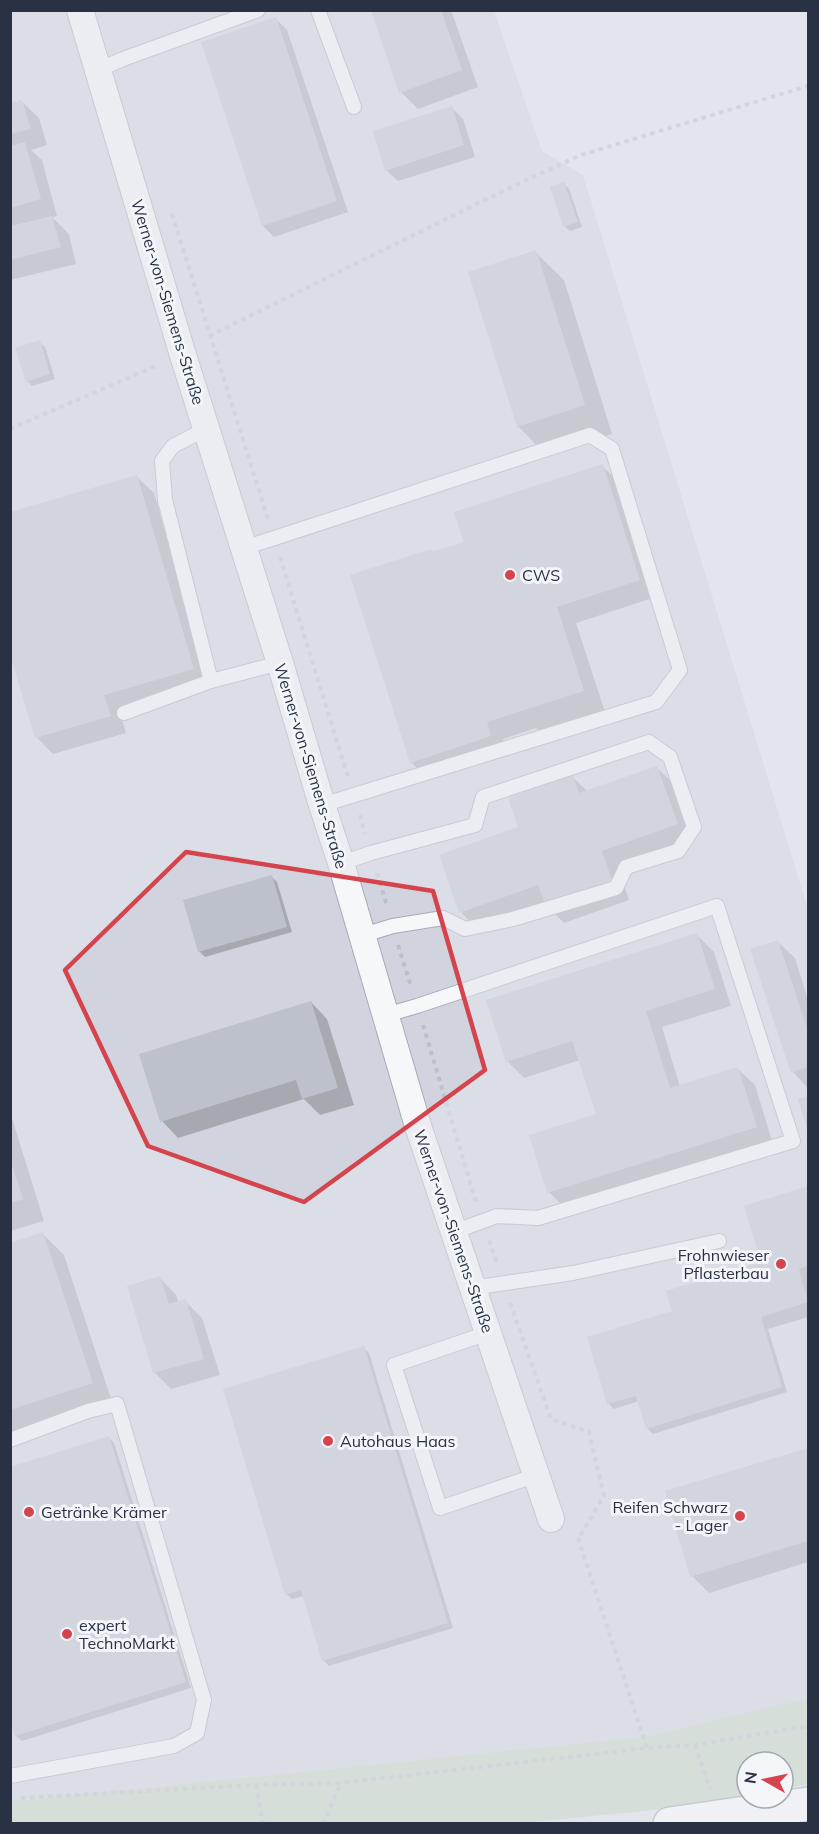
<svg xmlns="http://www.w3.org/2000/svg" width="819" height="1834" font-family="Mulish,sans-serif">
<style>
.built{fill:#d1d4de}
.green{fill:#c6d6c3}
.shadow{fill:#0003}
.building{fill:#bcc1cc}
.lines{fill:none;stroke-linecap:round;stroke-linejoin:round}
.lane-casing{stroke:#a7abb7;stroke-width:16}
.street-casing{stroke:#a7abb7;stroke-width:28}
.secondary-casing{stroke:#a7abb7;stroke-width:36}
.path{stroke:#bdc0c7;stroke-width:4;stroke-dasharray:4.5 4.5;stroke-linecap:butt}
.lane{stroke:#f6f7f9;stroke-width:14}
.street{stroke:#f6f7f9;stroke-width:26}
.secondary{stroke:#fff;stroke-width:33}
.marked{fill:none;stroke:#d5434d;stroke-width:4.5;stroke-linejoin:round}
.poi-dot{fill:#d5434d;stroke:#f3f5f9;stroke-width:2}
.labels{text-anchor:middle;stroke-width:6;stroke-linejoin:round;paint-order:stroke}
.street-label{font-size:16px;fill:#293145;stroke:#f3f5f9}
.poi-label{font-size:16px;fill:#293145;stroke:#f3f5f9;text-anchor:start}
</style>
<rect width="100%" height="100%" fill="#e3e5ec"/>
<!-- built -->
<polygon class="built" points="11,11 494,11 542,151 583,175 808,909 808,1698 643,1737 11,1801"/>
<!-- green -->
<polygon class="green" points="808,1698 808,1784 783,1789 783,1762 747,1762 747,1796 695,1806 512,1824 11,1824 11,1801 643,1737"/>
<!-- shadow -->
<g class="shadow">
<polygon points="372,10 451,10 478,87 418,109 401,92"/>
<polygon points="276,19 287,30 348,212 274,237 263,226"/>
<polygon points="22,102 39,118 47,145 31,150 42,160 57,216 52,217 69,234 76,264 10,280 10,105"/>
<polygon points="451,107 463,119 475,157 398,181 386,170"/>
<polygon points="564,184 569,189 582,227 570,231 564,226"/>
<polygon points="535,252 564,280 612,434 546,455 518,426"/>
<polygon points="39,342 45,347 55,379 32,386 27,381"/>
<polygon points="602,466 619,482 656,597 576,623 605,712 541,733 536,728 503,739 507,753 428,779 411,762 431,550 434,553 463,544"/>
<polygon points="137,477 154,493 210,686 120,712 126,733 53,754 36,737"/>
<polygon points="657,768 674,784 693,841 618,868 629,900 564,923 547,906 477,929 461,912 520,828 573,777 588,792"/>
<polygon points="272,877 277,882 292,932 205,957 199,951"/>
<polygon points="697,935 714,952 731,1006 662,1027 680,1087 738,1069 755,1085 773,1144 566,1209 549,1192 597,1115 580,1060 524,1078 507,1061"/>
<polygon points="778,942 795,958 808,1000 808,1088 793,1072"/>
<polygon points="311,1002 327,1019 354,1105 320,1115 304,1099 178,1138 162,1121"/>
<polygon points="10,1112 44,1221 10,1231"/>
<polygon points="808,1188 808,1317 768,1329 787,1392 653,1434 647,1428 639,1401 614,1409 609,1404 589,1338 671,1313 763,1263 746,1207"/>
<polygon points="43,1234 64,1255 113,1405 17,1436 10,1430 10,1244"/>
<polygon points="160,1278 176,1295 179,1303 185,1301 202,1318 220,1375 171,1389 155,1373 129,1287"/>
<polygon points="364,1348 369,1353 453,1628 329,1666 324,1661 304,1596 292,1599 286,1594"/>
<polygon points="109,1437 114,1443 191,1688 22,1741 16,1736"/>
<polygon points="808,1449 808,1562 709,1593 692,1576 667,1492"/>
</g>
<!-- building -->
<g class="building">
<polygon points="371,10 441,10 462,70 399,93"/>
<polygon points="276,17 337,201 262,226 201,42"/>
<polygon points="22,100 31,129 10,134 10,103"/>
<polygon points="452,106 464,145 385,171 373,131"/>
<polygon points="25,142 41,199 10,208 10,146"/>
<polygon points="564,182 578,222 563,227 550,187"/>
<polygon points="52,216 61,247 10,260 10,226"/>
<polygon points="536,250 585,405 517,427 468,272"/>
<polygon points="40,340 50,374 26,382 15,348"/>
<polygon points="603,464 640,580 557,607 584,691 487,722 491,736 410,763 350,575 431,549 432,552 464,542 454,512"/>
<polygon points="137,475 194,669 104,695 111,716 35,738 10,654 10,512"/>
<polygon points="657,766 678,824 602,851 613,883 546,907 538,885 459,913 439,855 518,827 508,798 573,775 579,793"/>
<polygon points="272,875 287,927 198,952 183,900"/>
<polygon points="697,933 715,989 646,1011 670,1088 738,1067 757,1127 547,1193 529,1135 596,1114 572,1041 506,1062 486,1000"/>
<polygon points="778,940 808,1031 808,1067 791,1073 750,949"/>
<polygon points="311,1001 338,1088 302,1099 296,1080 160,1122 139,1054"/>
<polygon points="808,1096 808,1132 798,1099"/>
<polygon points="10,1159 23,1199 10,1203"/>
<polygon points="808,1186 808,1266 799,1269 808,1302 761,1317 782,1387 646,1429 636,1396 607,1404 587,1337 672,1311 666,1291 761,1262 744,1206"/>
<polygon points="43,1232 93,1383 10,1410 10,1243"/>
<polygon points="160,1276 169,1304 186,1299 204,1359 153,1373 127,1286"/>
<polygon points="364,1346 448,1623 322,1661 301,1590 285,1595 223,1389"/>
<polygon points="109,1436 186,1682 15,1736 10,1722 10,1467"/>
<polygon points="808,1448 808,1541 690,1577 665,1491"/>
</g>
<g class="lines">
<defs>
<g id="lane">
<polyline points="318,10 354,107"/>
<polyline points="98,70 123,59 258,10"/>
<polyline points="206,429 173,446 162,461 165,500 211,681"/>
<polyline points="244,548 590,435 612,449 680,670 656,702 322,805"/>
<polyline points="124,713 211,681 280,663"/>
<polyline points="341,863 371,853 475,825 483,797 649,742 670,757 694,827 678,851 626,867 616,888 513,919 465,929 443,918 393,926 363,935"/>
<polyline points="386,1015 417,1006 717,906 793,1141 538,1218 497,1216 453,1232"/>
<polyline points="472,1288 573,1273 719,1241"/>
<polyline points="488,1333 394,1365 440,1508 537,1475"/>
<polyline points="10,1440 88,1411 117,1404 204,1700 197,1733 174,1746 10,1776"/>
</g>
<polyline id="street" points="80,10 182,352 280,663 322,805 341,863 418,1126 551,1519"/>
<polyline id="secondary" points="670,1824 808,1804"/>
</defs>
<!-- lane casing -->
<use href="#lane" class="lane-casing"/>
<!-- street casing -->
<use href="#street" class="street-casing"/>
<!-- secondary casing -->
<use href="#secondary" class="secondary-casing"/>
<!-- path -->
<g class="path">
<polyline points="172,214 268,519"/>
<polyline points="209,336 503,191 581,155 808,86"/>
<polyline points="10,429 158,365"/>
<polyline points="280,557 348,777"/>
<polyline points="360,815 365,834"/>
<polyline points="377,873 387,906"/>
<polyline points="398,945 411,986"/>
<polyline points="423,1025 476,1202"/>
<polyline points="489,1240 497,1264"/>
<polyline points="510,1303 551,1419 589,1432 604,1496 578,1539"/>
<polyline points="578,1538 647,1748"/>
<polyline points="695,1745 710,1789"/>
<polyline points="256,1785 263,1824"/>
<polyline points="21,1798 256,1785 341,1783 647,1748 695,1745 808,1726"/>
<polyline points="323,1824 341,1783"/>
</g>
<!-- lane -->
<use href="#lane" class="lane"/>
<!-- street -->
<use href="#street" class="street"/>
<!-- secondary -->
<use href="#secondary" class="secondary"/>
</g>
<!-- marked area -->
<path d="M0 0H819V1834H0ZM186,852L433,891L485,1070L304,1202L148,1146L65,970Z" fill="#e3e5ec" fill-opacity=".55" fill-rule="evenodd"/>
<path class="marked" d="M186,852L433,891L485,1070L304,1202L148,1146L65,970Z"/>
<!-- markers -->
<g class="poi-dot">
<circle cx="510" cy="575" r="6"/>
<circle cx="781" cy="1264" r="6"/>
<circle cx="328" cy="1441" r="6"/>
<circle cx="29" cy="1512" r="6"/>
<circle cx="740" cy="1516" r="6"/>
<circle cx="67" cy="1634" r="6"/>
</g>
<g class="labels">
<!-- street labels -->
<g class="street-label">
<text transform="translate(168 302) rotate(73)" y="6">Werner-von-Siemens-Straße</text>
<text transform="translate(311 766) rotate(73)" y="6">Werner-von-Siemens-Straße</text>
<text transform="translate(454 1231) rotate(71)" y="6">Werner-von-Siemens-Straße</text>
</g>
<!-- poi labels -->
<g class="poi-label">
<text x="522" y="581">CWS</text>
<text x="769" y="1261" text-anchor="end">Frohnwieser<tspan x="769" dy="18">Pflasterbau</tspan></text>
<text x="340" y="1447">Autohaus Haas</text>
<text x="728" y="1513" text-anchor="end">Reifen Schwarz<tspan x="728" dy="18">- Lager</tspan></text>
<text x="41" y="1518">Getränke Krämer</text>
<text x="79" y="1631">expert<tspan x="79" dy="18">TechnoMarkt</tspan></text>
</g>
</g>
<!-- border -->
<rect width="819" height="1834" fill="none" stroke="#293145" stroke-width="24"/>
<!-- north arrow -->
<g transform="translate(765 1780) rotate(279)"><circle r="28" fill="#f3f5f9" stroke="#a2a7b1" stroke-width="1.5"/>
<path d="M0-4.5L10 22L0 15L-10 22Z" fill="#d5434d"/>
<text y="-9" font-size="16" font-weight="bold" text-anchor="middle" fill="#293145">N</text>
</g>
</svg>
